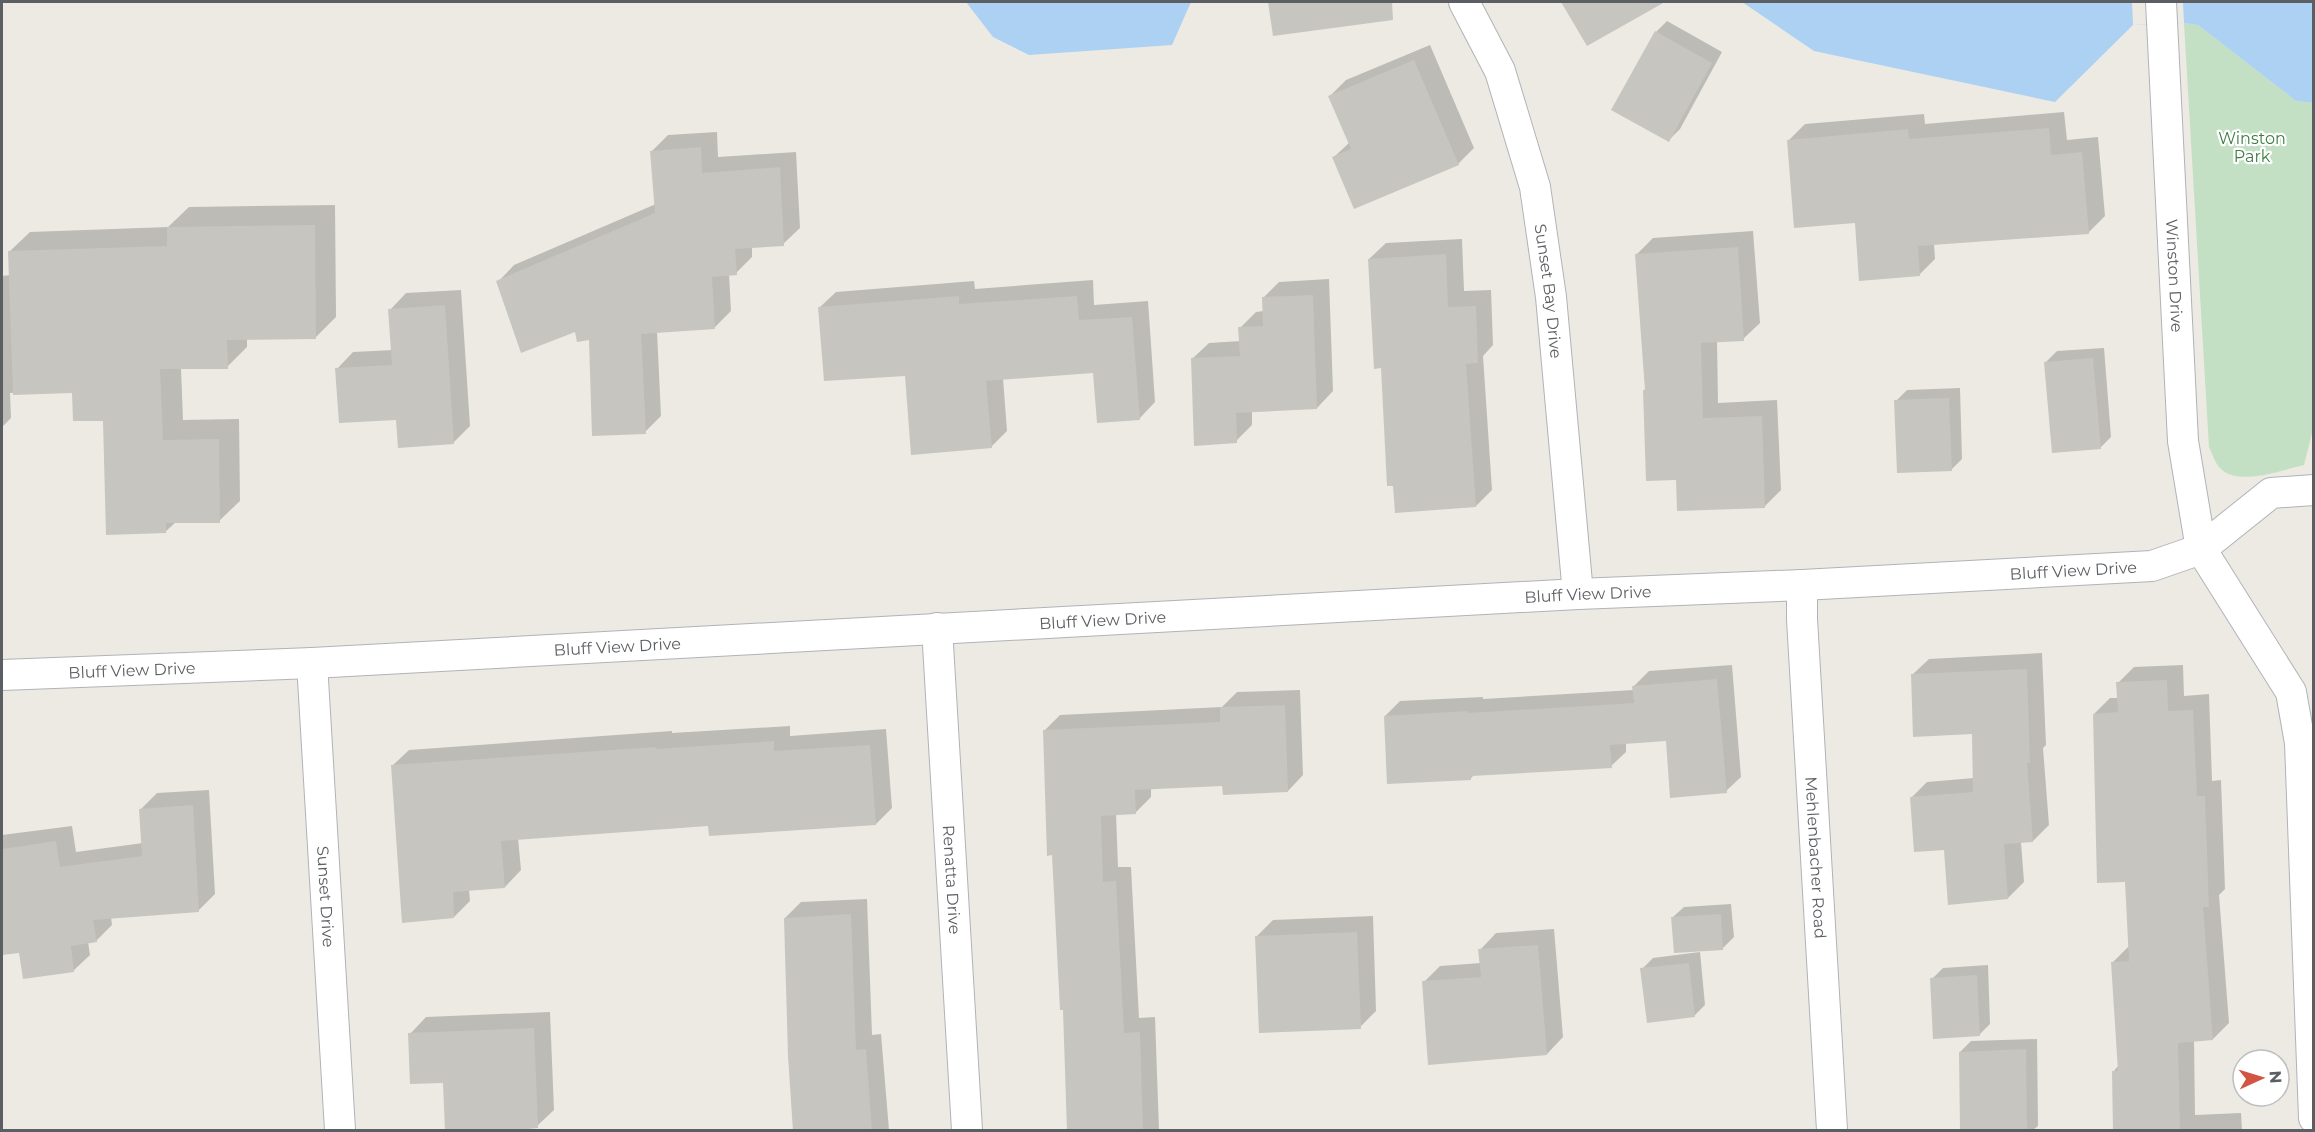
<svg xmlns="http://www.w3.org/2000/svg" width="2315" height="1132" font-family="Montserrat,sans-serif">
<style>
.green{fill:#c3e0c4}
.water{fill:#acd1f3}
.pier{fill:#eceae3}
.shadow{fill:#0003}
.building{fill:#c7c5c0}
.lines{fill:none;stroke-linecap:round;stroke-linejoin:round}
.street-casing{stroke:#b0b3b7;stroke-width:32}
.street{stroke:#fff;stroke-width:30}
.labels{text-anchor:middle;stroke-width:4.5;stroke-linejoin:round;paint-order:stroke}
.park-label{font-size:16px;fill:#3f7d45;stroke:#fff}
.street-label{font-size:16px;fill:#5b5e62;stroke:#fff}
</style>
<rect width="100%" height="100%" fill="#eceae3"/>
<!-- green -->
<path class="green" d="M2184,23L2198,25L2296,101L2313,103V429L2304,465C2282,470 2237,487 2220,468C2215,463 2212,453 2209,447Z"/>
<!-- water -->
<g class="water">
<polygon points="966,2 1191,2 1172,45 1029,55 993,37"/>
<polygon points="1742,2 2313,2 2313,103 2296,101 2198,25 2184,23 2133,25 2055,102 1814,51"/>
</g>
<!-- pier -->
<polygon class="pier" points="2132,2 2183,2 2184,23 2133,25"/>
<!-- shadow -->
<g class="shadow">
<polygon points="1269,2 1356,2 1358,14 1274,34"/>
<polygon points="1563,2 1658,2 1653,7 1588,44"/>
<polygon points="1667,21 1722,52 1680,129 1669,140 1656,32"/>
<polygon points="1430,45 1474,148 1458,164 1334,157 1350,142 1330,96 1346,80"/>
<polygon points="2064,112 2067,140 2098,137 2105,216 2089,232 1934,244 1935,259 1919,275 1857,221 1789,140 1805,124 1924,114 1925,124"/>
<polygon points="717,132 718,157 796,152 800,228 783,244 752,247 752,257 736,273 729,274 731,311 715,327 657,331 661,416 645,432 591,338 498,282 514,265 656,204 652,151 668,135"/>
<polygon points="335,205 336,317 315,338 247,338 247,347 227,367 181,368 183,420 239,419 240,501 219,521 176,522 165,532 105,419 74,391 10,393 11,418 2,427 2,276 10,275 9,252 30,232 168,227 189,207"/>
<polygon points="1753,231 1760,323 1743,339 1717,341 1718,403 1777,400 1781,490 1764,507 1677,479 1644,390 1646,389 1637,254 1653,238"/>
<polygon points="1462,239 1464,291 1491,290 1493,345 1483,356 1492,490 1476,506 1383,367 1369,259 1386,243"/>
<polygon points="1329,279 1333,391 1317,408 1252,410 1252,425 1236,441 1192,359 1209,343 1241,341 1240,328 1256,312 1264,311 1263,298 1279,282"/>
<polygon points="1093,280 1094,305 1148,301 1155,402 1139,419 1095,371 1003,378 1007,431 991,447 906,374 819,308 836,292 974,281 975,289"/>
<polygon points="461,290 470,426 454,442 398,418 337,369 353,352 393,350 390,310 406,293"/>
<polygon points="2104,348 2111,437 2100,448 2046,362 2057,351"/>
<polygon points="1960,388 1962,459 1951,470 1896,401 1907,390"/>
<polygon points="2042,653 2046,745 2043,748 2049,825 2033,841 2021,842 2024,882 2008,898 1945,848 1911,798 1927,782 1974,778 1973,733 1912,675 1929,659"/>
<polygon points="1732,665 1741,777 1726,791 1667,739 1626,742 1626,752 1611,766 1474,775 1470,779 1385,716 1400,701 1483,697 1483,699 1634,690 1634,686 1649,671"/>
<polygon points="2183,665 2184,696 2209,694 2212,781 2221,780 2225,889 2219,895 2229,1023 2213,1039 2194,1040 2195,1115 2241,1113 2242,1130 2114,1130 2113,1072 2119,1065 2112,963 2129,946 2126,881 2094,714 2110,698 2119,698 2118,683 2134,667"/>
<polygon points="1300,690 1303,775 1288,791 1224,785 1151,788 1151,797 1136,812 1116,813 1118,867 1131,867 1139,1018 1155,1017 1159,1130 1069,1130 1064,1009 1045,730 1060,715 1222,707 1237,692"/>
<polygon points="790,726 790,736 886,729 892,808 876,824 710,825 518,838 521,870 505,887 469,889 470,901 454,917 392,766 409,750 672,731 672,733"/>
<polygon points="209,790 215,894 198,911 111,917 112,925 96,941 88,942 90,955 73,971 21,951 2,954 2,835 72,826 76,852 143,843 141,809 157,793"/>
<polygon points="867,899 872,1035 881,1034 889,1130 795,1130 785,918 801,902"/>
<polygon points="1731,904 1734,937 1723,948 1673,917 1684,907"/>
<polygon points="1373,916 1376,1011 1360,1027 1257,936 1273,920"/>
<polygon points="1554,929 1563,1037 1547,1054 1424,982 1440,966 1481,963 1480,950 1496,933"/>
<polygon points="1700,952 1705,1005 1694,1016 1642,969 1653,958"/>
<polygon points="1988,965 1990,1024 1979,1035 1932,979 1943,968"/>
<polygon points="550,1012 554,1110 537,1126 524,1127 524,1130 446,1130 445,1082 410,1034 426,1017"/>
<polygon points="2037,1039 2038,1126 2033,1130 1961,1130 1960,1052 1971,1041"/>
</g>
<!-- building -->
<g class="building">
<polygon points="1268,2 1392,2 1393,20 1273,36"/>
<polygon points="1561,2 1665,2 1587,46"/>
<polygon points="1655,31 1712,63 1669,142 1611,110"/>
<polygon points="1414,60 1459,165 1354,209 1332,157 1351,149 1328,96"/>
<polygon points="2049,128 2051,155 2082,152 2089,234 1918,246 1920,276 1859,281 1855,223 1794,228 1787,140 1908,129 1909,139"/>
<polygon points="701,147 702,173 780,167 784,246 735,249 737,275 712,277 715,329 641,334 646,434 592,436 589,340 577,342 575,332 521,353 496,281 655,213 650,151"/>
<polygon points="315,225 316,339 227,340 228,369 160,369 163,440 219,439 220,523 166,523 166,533 106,535 103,421 73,421 72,393 13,395 8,251 167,246 167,227"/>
<polygon points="1738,247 1744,341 1701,343 1703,418 1762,416 1765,508 1677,511 1676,480 1646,481 1643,390 1645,390 1635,254"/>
<polygon points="1446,254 1448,307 1476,306 1478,363 1466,364 1476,507 1395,513 1393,486 1387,486 1381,368 1374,369 1368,259"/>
<polygon points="1313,295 1317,409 1236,413 1237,443 1194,446 1191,358 1240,356 1238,327 1263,326 1262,297"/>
<polygon points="959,296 959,304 1077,296 1079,320 1132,317 1140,420 1097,423 1093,373 986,381 992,448 911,455 905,376 824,381 818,307"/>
<polygon points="445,305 454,444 398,448 396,420 339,423 335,368 392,365 388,309"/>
<polygon points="2093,358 2101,449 2052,453 2044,362"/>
<polygon points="1949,398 1952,471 1897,473 1894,400"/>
<polygon points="2027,669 2030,763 2027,763 2033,842 2004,844 2008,899 1948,905 1944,850 1914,852 1910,797 1973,792 1972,734 1913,737 1911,674"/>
<polygon points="1717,679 1727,793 1670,798 1666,741 1610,745 1612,768 1471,776 1471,780 1387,784 1384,716 1468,711 1468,713 1634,703 1632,686"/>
<polygon points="2167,680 2168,711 2193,710 2197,796 2205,796 2209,907 2203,907 2213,1040 2178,1043 2180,1131 2113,1131 2112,1071 2118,1071 2111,962 2129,961 2125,882 2097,883 2093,714 2118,712 2116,682"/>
<polygon points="1285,705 1288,792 1223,795 1222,786 1135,790 1136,814 1101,816 1103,882 1116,881 1124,1033 1140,1032 1143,1131 1067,1131 1063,1010 1060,1010 1052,855 1047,856 1043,730 1220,722 1220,707"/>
<polygon points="774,741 774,751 870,745 876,825 709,836 708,826 501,841 505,888 453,892 454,918 402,923 391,765 656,747 656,749"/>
<polygon points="193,805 199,912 93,920 97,942 71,946 74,972 23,979 19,953 2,955 2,849 56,841 60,867 142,856 139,809"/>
<polygon points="851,914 856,1050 866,1049 872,1131 793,1131 788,1056 784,918"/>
<polygon points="1721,914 1723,950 1674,953 1671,917"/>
<polygon points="1357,932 1361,1029 1259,1033 1255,936"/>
<polygon points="1538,945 1547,1055 1428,1065 1422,981 1481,977 1478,949"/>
<polygon points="1689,963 1695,1017 1647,1023 1640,968"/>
<polygon points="1977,975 1980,1036 1933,1039 1930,978"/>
<polygon points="534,1028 538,1128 508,1131 445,1131 443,1083 410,1084 408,1033"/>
<polygon points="2026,1049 2027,1131 1960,1131 1959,1052"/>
</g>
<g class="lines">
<defs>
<g id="street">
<path id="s1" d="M1464,2L1500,71L1535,187L1551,297L1578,594"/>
<path id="s2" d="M2161,2L2183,441L2201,549L2291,692L2300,743L2314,1118"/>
<path id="s3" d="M1802,585V619L1832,1130"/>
<path id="s4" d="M937,628L967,1130"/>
<path id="s5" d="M312,663L340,1130"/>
<path id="s6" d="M2,675L312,663L1578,594L1802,585L2152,566L2201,549L2271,493L2314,490"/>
</g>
</defs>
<!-- street casing -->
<use href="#street" class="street-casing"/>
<!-- street -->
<use href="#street" class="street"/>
</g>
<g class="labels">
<!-- park labels -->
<g class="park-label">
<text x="2252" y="144">Winston<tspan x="2252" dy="18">Park</tspan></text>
</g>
<!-- street labels -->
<g class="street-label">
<text dy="6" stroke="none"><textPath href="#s2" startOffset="274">Winston Drive</textPath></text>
<text dy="6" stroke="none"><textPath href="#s1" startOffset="304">Sunset Bay Drive</textPath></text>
<text dy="6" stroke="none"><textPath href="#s6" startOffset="2074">Bluff View Drive</textPath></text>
<text dy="6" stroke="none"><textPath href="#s6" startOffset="1588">Bluff View Drive</textPath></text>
<text dy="6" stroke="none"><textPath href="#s6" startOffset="1102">Bluff View Drive</textPath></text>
<text dy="6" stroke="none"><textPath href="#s6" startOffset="616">Bluff View Drive</textPath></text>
<text dy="6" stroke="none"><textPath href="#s6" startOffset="130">Bluff View Drive</textPath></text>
<text dy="6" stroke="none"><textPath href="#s3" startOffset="273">Mehlenbacher Road</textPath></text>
<text dy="6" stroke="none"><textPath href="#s4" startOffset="252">Renatta Drive</textPath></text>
<text dy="6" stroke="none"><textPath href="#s5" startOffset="234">Sunset Drive</textPath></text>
</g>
</g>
<!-- border -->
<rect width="2315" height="1132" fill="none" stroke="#5b5e62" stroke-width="6"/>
<!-- north arrow -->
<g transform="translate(2261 1078) rotate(86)"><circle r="28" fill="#ffffff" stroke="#bdbfc0" stroke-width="1.5"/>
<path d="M0-4.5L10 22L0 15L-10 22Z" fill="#d25543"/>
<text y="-9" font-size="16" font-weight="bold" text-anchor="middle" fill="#5b5e62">N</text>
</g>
</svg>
